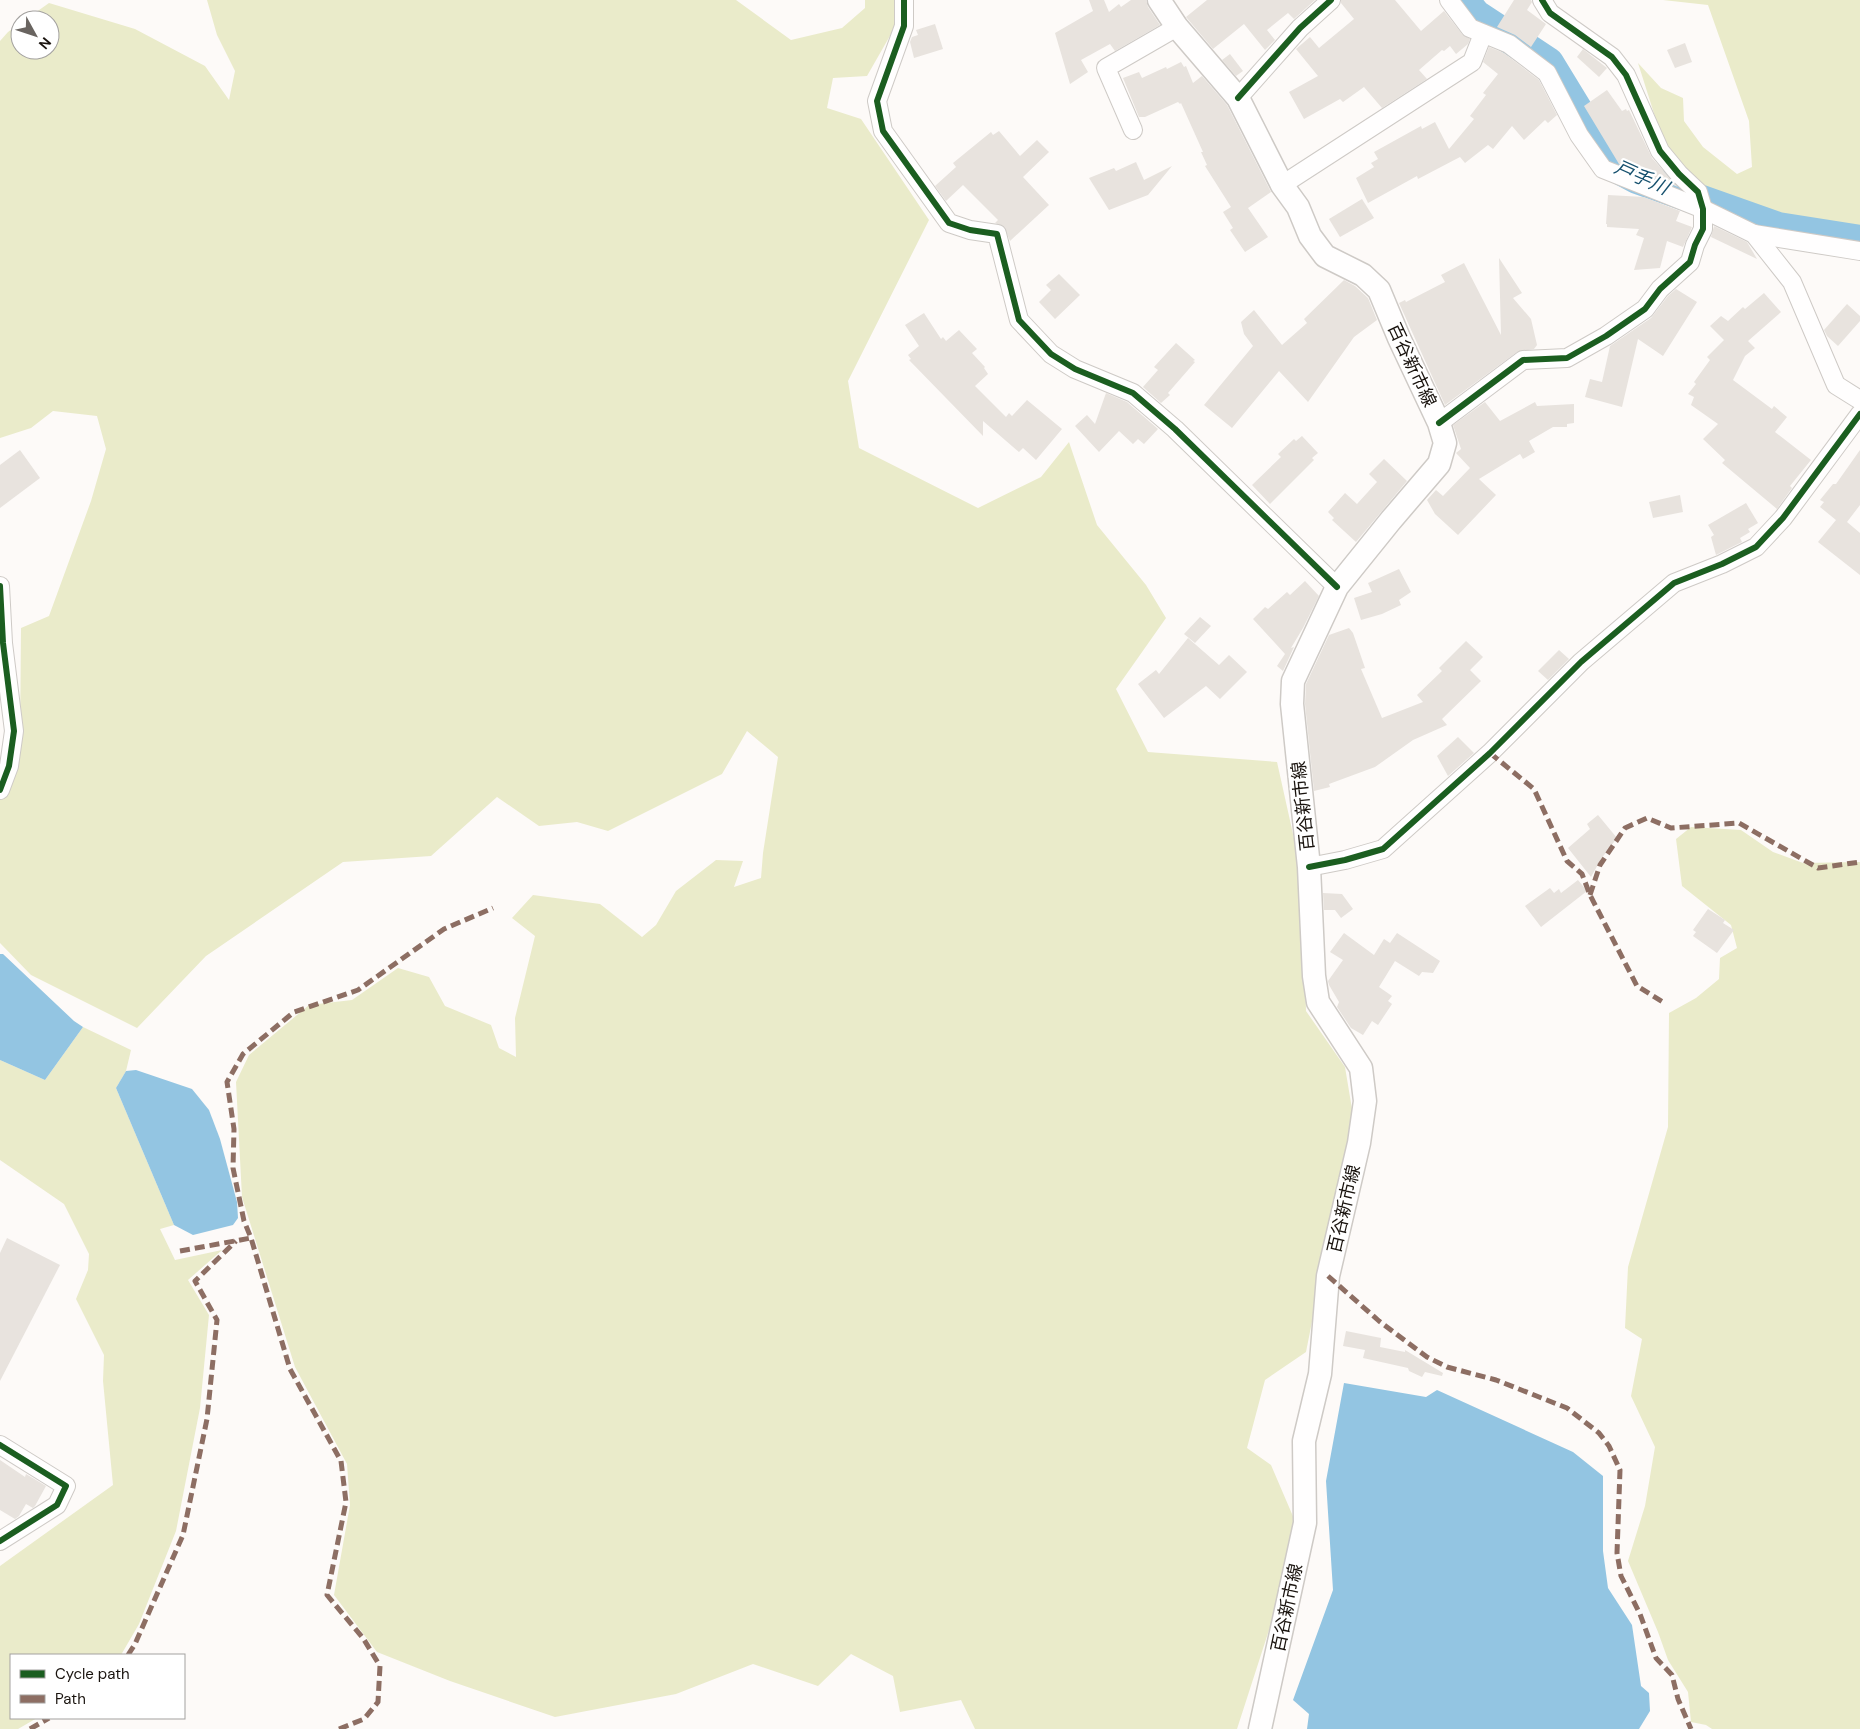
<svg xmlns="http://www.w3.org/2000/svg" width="1860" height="1729" font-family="'DM Sans','Noto Sans JP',sans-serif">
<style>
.green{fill:#eaebca}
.water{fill:#93c5e2}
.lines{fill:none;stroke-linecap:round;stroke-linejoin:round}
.river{stroke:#93c5e2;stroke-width:32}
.building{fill:#e8e3de}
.minor-casing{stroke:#cecac6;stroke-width:20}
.major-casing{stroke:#cecac6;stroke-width:25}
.minor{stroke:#fffefe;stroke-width:18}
.major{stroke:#fffefe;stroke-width:22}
.quiet{stroke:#8d6e63;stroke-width:5;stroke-dasharray:10 5;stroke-linecap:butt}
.cycleway-casing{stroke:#fff;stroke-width:9}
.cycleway{stroke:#1b5e20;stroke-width:6}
.labels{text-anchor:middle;stroke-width:4.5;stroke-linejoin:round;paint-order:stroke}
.street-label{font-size:18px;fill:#19130e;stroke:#fff}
.water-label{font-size:19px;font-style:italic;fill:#17516e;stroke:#fff}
</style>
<rect width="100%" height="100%" fill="#fdfaf8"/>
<!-- green -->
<g class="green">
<polygon points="207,0 736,0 791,40 842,28 865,8 865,0 896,0 895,27 867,76 833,78 827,108 861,119 929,220 848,381 859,448 978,508 1041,477 1069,442 1097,525 1146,585 1166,618 1116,689 1148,752 1277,762 1303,879 1306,1011 1345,1067 1353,1115 1306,1352 1265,1380 1247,1448 1271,1465 1298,1528 1291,1562 1237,1729 975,1729 961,1700 900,1712 893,1676 851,1654 818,1686 753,1664 676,1694 555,1717 450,1681 377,1652 334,1595 350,1505 347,1464 295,1367 242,1197 236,1082 249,1055 309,1005 352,1000 398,968 429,977 445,1006 491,1025 499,1048 516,1057 515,1018 535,936 512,918 533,895 600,904 642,937 656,925 676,891 716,860 743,861 734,887 761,878 763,853 778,757 747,731 722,774 608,831 577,822 539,826 497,797 431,856 343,862 206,956 137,1028 31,975 0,943 0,785 20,742 21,628 49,616 91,501 106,449 97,416 53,411 31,428 0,438 0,41 8,32 20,23 20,50 50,50 50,20 25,20 49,3 135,29 205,66 229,100 235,71 217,35"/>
<polygon points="1663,0 1860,0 1860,232 1758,211 1696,181 1664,145 1638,63 1661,88 1683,98 1684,121 1703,147 1737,174 1752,167 1749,121 1708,5"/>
<polygon points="1691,827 1741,830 1773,852 1803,863 1860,862 1860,1729 1712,1729 1706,1725 1691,1722 1688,1692 1668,1660 1658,1632 1628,1561 1645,1506 1655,1447 1631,1396 1642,1339 1625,1328 1628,1267 1668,1127 1669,1013 1696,998 1719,979 1720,958 1737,948 1731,925 1682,886 1676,839"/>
<polygon points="83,1027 131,1050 126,1071 116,1088 174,1225 160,1229 175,1260 222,1250 188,1280 209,1315 200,1408 176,1531 139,1624 121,1655 11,1655 11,1718 37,1718 18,1729 0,1729 0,1566 113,1485 103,1381 104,1355 76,1299 88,1270 89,1254 64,1204 0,1160 0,1060 45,1080"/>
</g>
<!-- water -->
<g class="water">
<polygon points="0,954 3,954 74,1021 83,1027 45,1080 0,1060"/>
<polygon points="136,1070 192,1089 209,1110 220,1139 237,1202 238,1218 233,1225 193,1235 174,1225 116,1088 126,1071"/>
<polygon points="1344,1383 1426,1397 1437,1390 1573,1452 1603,1476 1603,1551 1608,1588 1632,1625 1641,1686 1649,1693 1650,1711 1639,1729 1307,1729 1309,1714 1293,1700 1333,1590 1326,1481"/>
</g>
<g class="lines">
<!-- river -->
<polyline class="river" points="1463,0 1475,15 1548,63 1609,163 1637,178 1778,228 1860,241"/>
</g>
<!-- building -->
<g class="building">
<polygon points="1089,0 1104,0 1109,12 1119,4 1121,7 1131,0 1146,0 1148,7 1160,25 1115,51 1110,44 1081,60 1088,72 1070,84 1055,33 1093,11"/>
<polygon points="1207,0 1315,0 1294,19 1288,13 1267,30 1275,40 1265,50 1244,24 1213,49 1186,17"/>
<polygon points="1341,0 1395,0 1421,31 1444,11 1462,34 1470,39 1468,44 1456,54 1450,46 1444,51 1442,50 1419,70 1427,79 1382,108 1364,87 1343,102 1340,99 1304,119 1289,92 1318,76 1296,49 1310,37 1319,48 1354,19 1341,3"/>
<polygon points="1514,0 1531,0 1532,2 1527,10 1546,24 1531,47 1515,35 1497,27"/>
<polygon points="935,24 943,49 914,58 910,42 912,37 918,35 916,30"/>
<polygon points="1685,43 1692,62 1675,68 1667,50"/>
<polygon points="1489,47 1504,53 1539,80 1557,115 1548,123 1545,120 1524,140 1512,126 1493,149 1488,145 1465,163 1460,157 1418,179 1417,176 1368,203 1356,178 1374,167 1371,163 1378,159 1374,152 1421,126 1422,129 1435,122 1449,149 1474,119 1470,116 1486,95 1483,93 1498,74 1483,62"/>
<polygon points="1583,49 1607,68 1599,77 1577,57"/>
<polygon points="1230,54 1243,71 1236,76 1222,60"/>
<polygon points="1181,62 1184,67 1186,66 1193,83 1202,76 1227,105 1271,192 1248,208 1268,237 1245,252 1230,230 1233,228 1223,212 1231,207 1205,166 1207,165 1201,152 1203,152 1181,103 1180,104 1178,102 1145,117 1139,117 1123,78 1139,72 1142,78 1166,67 1167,69"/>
<polygon points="1607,90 1622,111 1626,109 1627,111 1629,110 1652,158 1678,187 1619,164 1584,106"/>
<polygon points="999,131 1020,156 1037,140 1049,152 1023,177 1049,205 1010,241 1004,227 995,223 998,220 963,185 946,201 935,186 956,167 953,163 991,132 993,135"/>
<polygon points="1136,162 1144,180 1172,166 1148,195 1109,210 1089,178 1114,168 1116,171"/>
<polygon points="1608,195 1644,197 1680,211 1676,221 1692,227 1683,247 1667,241 1660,268 1634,270 1644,238 1636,235 1639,229 1607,227 1607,224 1606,224"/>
<polygon points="1362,199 1374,218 1340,237 1329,219"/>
<polygon points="1714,226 1747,242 1757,259 1711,237"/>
<polygon points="1499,258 1522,293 1513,298 1531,319 1537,345 1534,349 1517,352 1445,405 1399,303 1405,300 1406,302 1445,282 1441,275 1464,263 1501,335"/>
<polygon points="1059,274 1080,295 1055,319 1039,302 1051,290 1046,285"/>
<polygon points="1344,280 1355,286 1368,298 1377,320 1354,337 1308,402 1279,371 1232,428 1204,405 1253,346 1244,334 1241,322 1254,310 1282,345 1307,323 1304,319"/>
<polygon points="1676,289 1697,302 1663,356 1638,339 1622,407 1585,397 1590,379 1602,382 1610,346 1651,318 1668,296"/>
<polygon points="1764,293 1781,312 1748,341 1755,348 1745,356 1733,380 1772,409 1774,406 1787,417 1775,432 1811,460 1790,486 1792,488 1777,509 1722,463 1725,460 1703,439 1718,424 1691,405 1694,397 1688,394 1696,384 1694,382 1710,360 1707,357 1724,340 1710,326 1721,316 1728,321 1743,307 1745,309"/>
<polygon points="1847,304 1860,316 1860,321 1838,346 1827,336 1824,330"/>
<polygon points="924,313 941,339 943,337 946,341 959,330 977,349 972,353 985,367 984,368 988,374 975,386 1006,417 1009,413 1012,416 1027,400 1062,429 1036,460 1023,448 1019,452 983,421 983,436 909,360 911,359 908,355 919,346 905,325"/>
<polygon points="1176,343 1195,360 1193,361 1195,362 1168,393 1170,395 1161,403 1143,387 1158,370 1154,367"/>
<polygon points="1106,393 1127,402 1158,429 1144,444 1138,439 1133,444 1119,431 1099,452 1075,426 1087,415 1095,424"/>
<polygon points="1485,402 1500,421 1535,402 1537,406 1574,404 1574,423 1567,424 1567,427 1553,427 1529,441 1535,452 1523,459 1520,454 1479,479 1496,495 1458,535 1435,514 1427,500 1436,490 1443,496 1470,468 1456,453 1461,449 1453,425"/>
<polygon points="1302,436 1318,453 1312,458 1314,460 1270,504 1252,485 1281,457 1278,454 1294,439 1296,441"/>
<polygon points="20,450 40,478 0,508 0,465"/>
<polygon points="1860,450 1860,505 1847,522 1860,533 1860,575 1818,542 1836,520 1820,507 1824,502 1820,500 1833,484 1836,484"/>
<polygon points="1384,459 1407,481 1356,542 1332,520 1334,518 1328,512 1345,493 1357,504 1377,482 1369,474"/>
<polygon points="1680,495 1683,512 1653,518 1649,502"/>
<polygon points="1746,503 1758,523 1748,529 1750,532 1740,538 1742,542 1716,555 1711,537 1714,535 1708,525"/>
<polygon points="1399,569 1411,592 1399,600 1401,605 1382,614 1361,620 1354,598 1372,592 1368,583"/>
<polygon points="1305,581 1319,596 1303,628 1291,648 1294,647 1283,671 1277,666 1285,654 1253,619 1265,607 1268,609 1287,592 1290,595"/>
<polygon points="1200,617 1211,626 1195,643 1184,634"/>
<polygon points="1349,628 1353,633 1365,668 1361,669 1382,718 1423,702 1417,695 1442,671 1439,668 1466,641 1483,657 1470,670 1481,681 1442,719 1447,725 1413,740 1375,767 1329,784 1330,787 1314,791 1305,704 1306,684 1329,635"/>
<polygon points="1188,638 1219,665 1229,655 1247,672 1220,699 1206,686 1164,718 1138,684 1156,670 1159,674"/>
<polygon points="1559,650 1569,659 1548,680 1538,671"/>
<polygon points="1458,737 1474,753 1448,776 1437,756"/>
<polygon points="1598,815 1617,838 1601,859 1591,877 1568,848 1590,829 1587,824"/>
<polygon points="1578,880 1587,891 1541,927 1525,906 1550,888 1554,893 1559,889 1561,893"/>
<polygon points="1323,893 1342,894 1353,909 1341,918 1335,910 1324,910"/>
<polygon points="1708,909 1725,920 1723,923 1734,930 1717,953 1693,936 1696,932 1693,930"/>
<polygon points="1344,933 1374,955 1384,939 1390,943 1397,933 1440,961 1433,973 1422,972 1419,976 1395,961 1379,987 1392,996 1388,1001 1392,1004 1378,1025 1372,1021 1363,1035 1351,1028 1337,1007 1339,1002 1329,985 1328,981 1343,960 1330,952"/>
<polygon points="7,1238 60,1265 0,1381 0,1253"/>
<polygon points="1346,1331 1381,1338 1380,1347 1405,1352 1405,1350 1443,1373 1442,1376 1425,1372 1422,1377 1409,1371 1408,1368 1363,1358 1365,1350 1343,1346"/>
<polygon points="0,1460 25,1477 26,1474 46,1486 35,1506 33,1508 26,1504 19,1516 15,1519 0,1510"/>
</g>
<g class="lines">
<defs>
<g id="minor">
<polyline points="904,0 904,26 877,101 883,131 949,223 970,230 997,234 1019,320 1051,354 1075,369 1133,393 1175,429 1337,587"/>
<polyline points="1449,0 1470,28 1509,44 1547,73 1579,135 1603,169 1703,209 1754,234 1792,282 1836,385 1860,400"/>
<polyline points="1238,98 1300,28 1331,0"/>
<polyline points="1133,130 1106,68 1177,27"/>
<polyline points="1282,185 1472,62 1483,34"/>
<polyline points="1754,234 1860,251"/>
<polyline points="1439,423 1523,360 1567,358 1606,336 1645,309 1660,289 1690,262 1695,245 1703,229 1703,209 1698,192 1679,174 1660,151 1626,75 1612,57 1550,13 1542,0"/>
<polyline points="0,586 3,643 14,731 9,766 0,790"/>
<polyline points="1309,867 1345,860 1383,849 1490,753 1581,662 1674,583 1722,564 1756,547 1783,518 1860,414"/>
<polyline points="0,1445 66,1486 57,1505 0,1541"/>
</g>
<polyline id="major" points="1159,0 1177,27 1238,98 1282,185 1298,207 1310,236 1325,256 1363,275 1379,290 1399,338 1439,423 1445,443 1439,464 1391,520 1337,587 1293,681 1292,704 1309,867 1314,976 1318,1002 1361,1068 1365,1101 1359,1143 1328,1276 1320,1374 1304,1441 1305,1523 1260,1729"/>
</defs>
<!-- minor casing -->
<use href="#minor" class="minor-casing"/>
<!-- major casing -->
<use href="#major" class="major-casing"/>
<!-- minor -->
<use href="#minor" class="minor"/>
<!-- major -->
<use href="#major" class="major"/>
<!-- quiet -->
<g class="quiet">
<polyline points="1490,753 1534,789 1567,861 1582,874 1590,895 1637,986 1666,1004"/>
<polyline points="1590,895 1600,865 1625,828 1647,818 1671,828 1739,823 1818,868 1860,862"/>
<polyline points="180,1251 251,1238"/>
<polyline points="1328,1276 1379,1321 1427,1357 1447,1367 1496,1380 1567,1408 1599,1433 1609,1446 1620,1470 1617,1553 1621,1576 1640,1614 1656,1658 1672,1675 1678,1699 1691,1729"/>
<polyline points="128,1655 135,1644 183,1535 207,1419 217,1320 195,1281 236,1241"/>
<polyline points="30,1729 49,1718"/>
<polyline points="339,1729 364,1719 378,1702 380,1666 363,1638 327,1595 346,1502 341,1461 290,1369 251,1238 244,1221 233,1168 234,1129 227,1082 243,1054 294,1012 358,990 444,929 493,908"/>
</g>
<defs>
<g id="cycleway">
<polyline points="904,0 904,26 877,101 883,131 949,223 970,230 997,234 1019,320 1051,354 1075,369 1133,393 1175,429 1337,587"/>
<polyline points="1238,98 1300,28 1331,0"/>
<polyline points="1439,423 1523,360 1567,358 1606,336 1645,309 1660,289 1690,262 1695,245 1703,229 1703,209 1698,192 1679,174 1660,151 1626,75 1612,57 1550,13 1542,0"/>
<polyline points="0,586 3,643 14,731 9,766 0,790"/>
<polyline points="1309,867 1345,860 1383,849 1490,753 1581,662 1674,583 1722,564 1756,547 1783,518 1860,414"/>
<polyline points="0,1445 66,1486 57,1505 0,1541"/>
</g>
</defs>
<!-- cycleway casing -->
<use href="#cycleway" class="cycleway-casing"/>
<!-- cycleway -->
<use href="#cycleway" class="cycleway"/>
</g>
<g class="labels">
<!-- street labels -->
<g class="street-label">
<text transform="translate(1412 365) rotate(65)" y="6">百谷新市線</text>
<text transform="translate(1303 806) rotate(-96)" y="6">百谷新市線</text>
<text transform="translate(1344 1209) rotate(-77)" y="6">百谷新市線</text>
<text transform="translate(1287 1608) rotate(-78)" y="6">百谷新市線</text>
</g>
<!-- water labels -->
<g class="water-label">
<text transform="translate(1642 177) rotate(24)" y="7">戸手川</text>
</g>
</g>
<!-- legend -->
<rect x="10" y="1654" width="175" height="65" fill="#ffffff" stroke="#a3a19f"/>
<rect x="20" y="1670" width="25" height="8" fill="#1b5e20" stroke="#a3a19f"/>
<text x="55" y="1679" font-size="15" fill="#19130e">Cycle path</text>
<rect x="20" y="1695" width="25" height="8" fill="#8d6e63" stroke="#a3a19f"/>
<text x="55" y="1704" font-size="15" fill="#19130e">Path</text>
<!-- north arrow -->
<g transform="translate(35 35) rotate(130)"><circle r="24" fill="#ffffff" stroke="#a3a19f"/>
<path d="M0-4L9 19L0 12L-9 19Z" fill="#696460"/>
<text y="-8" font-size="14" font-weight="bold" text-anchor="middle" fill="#19130e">N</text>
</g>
</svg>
